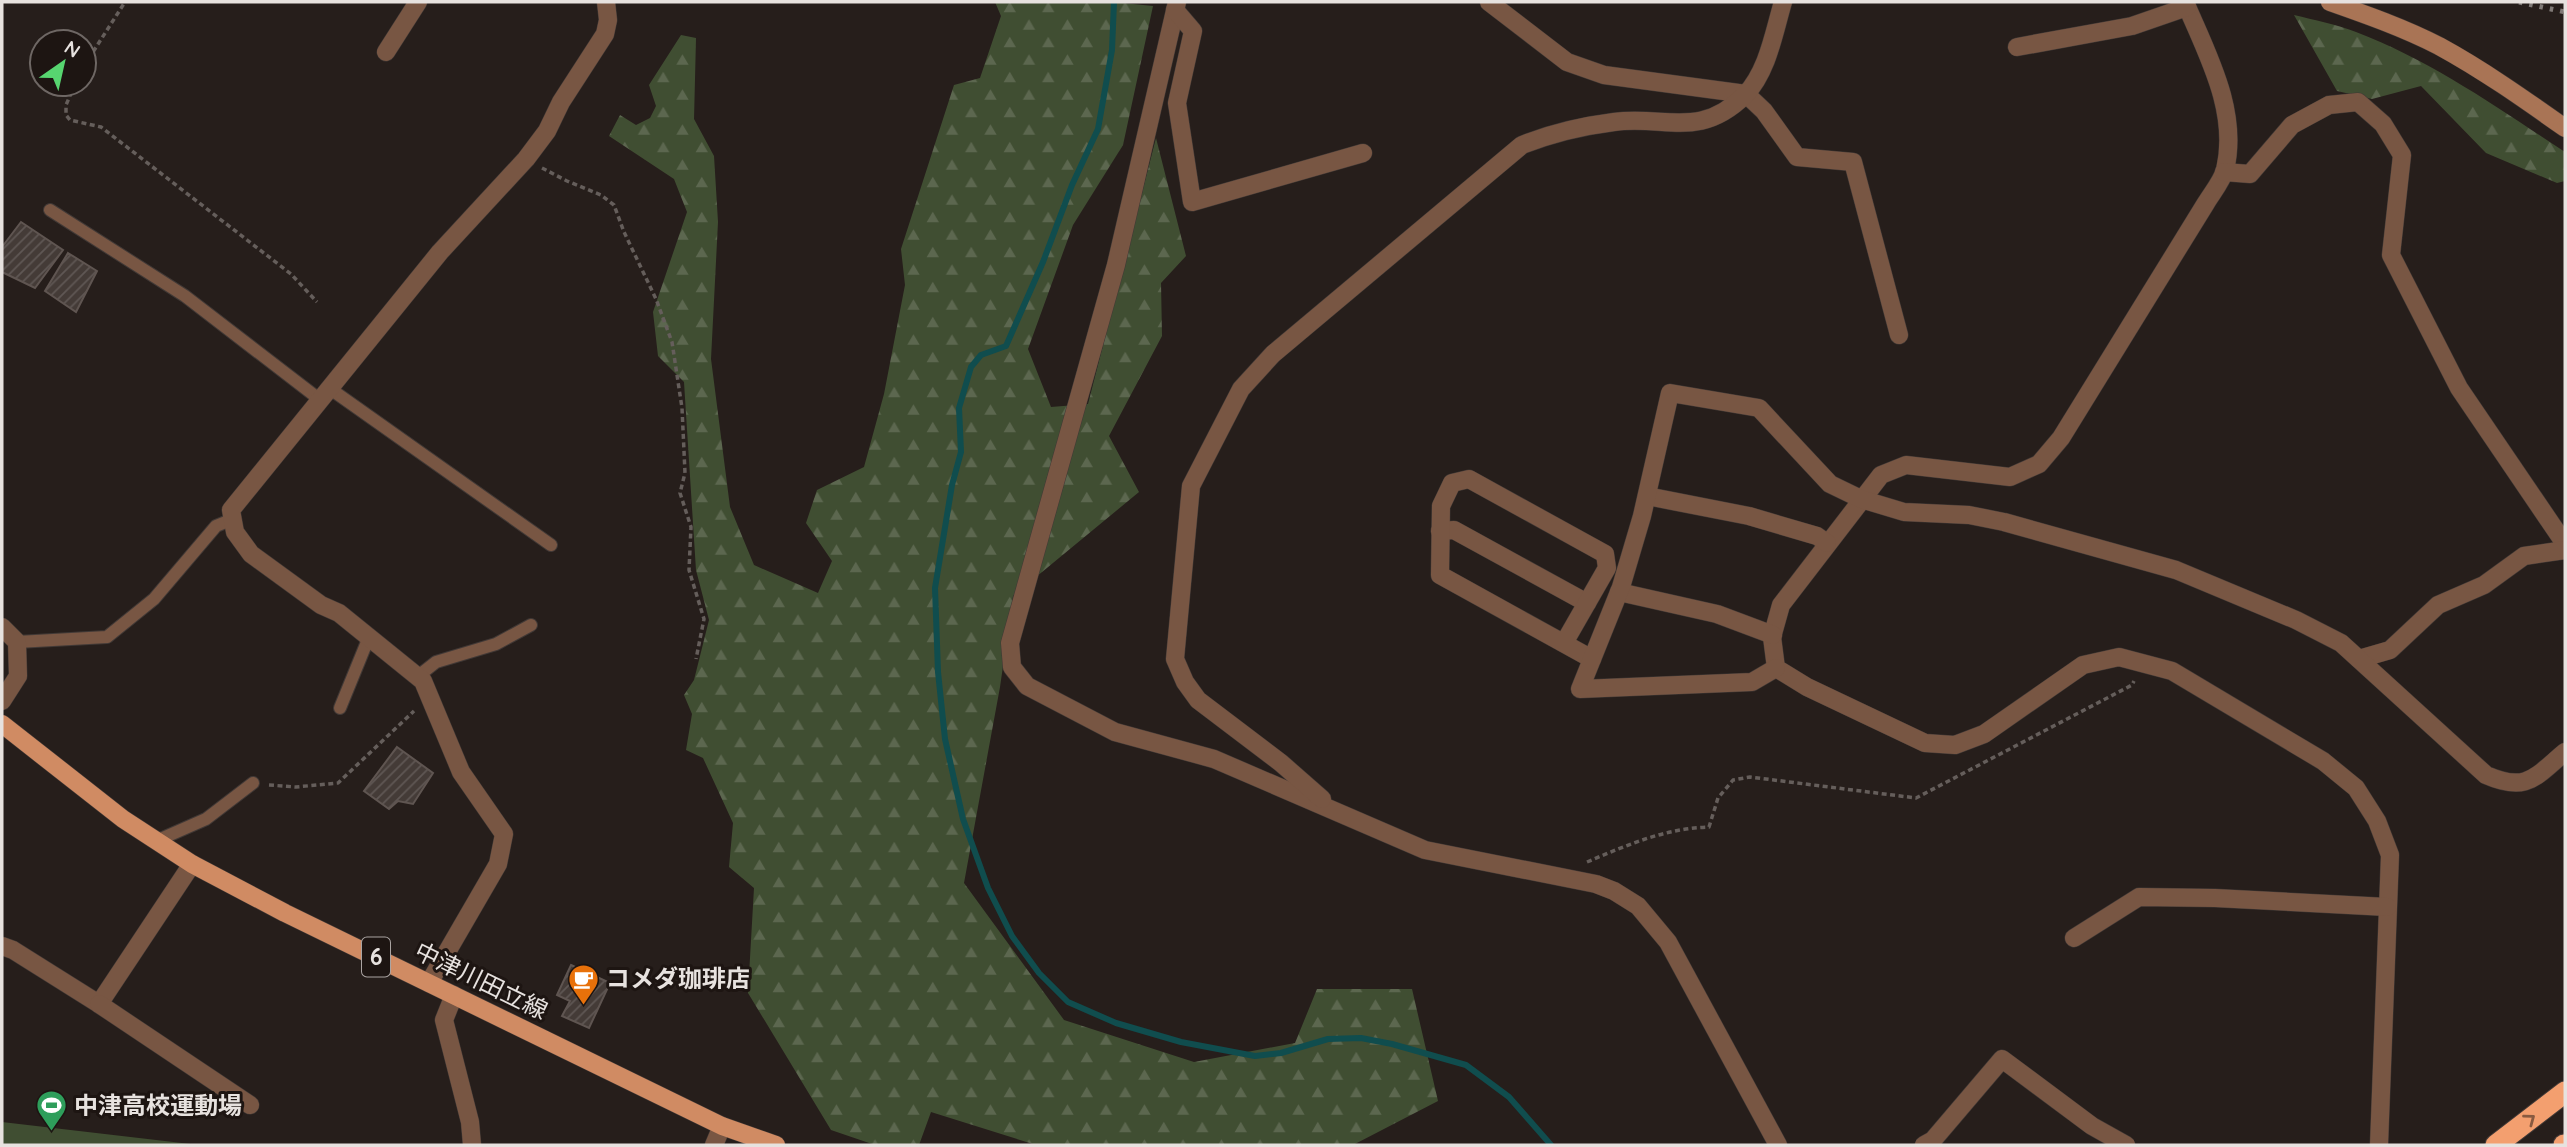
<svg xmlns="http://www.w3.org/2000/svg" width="2567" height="1147" font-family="Quicksand,'Noto Sans JP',sans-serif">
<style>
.green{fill:#404e32}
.forest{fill:url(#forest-firs)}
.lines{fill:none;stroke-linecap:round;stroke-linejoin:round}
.stream{stroke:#104d4e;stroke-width:6}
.building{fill:url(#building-hatch);stroke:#5f5551;stroke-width:2}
.lane-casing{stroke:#413936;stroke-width:14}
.street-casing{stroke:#413936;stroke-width:19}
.secondary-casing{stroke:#413936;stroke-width:19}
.primary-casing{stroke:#413936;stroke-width:19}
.highway-casing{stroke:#413936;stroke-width:23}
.path{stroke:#655e5b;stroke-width:3.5;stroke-dasharray:5 3.5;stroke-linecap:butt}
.lane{stroke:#785643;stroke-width:12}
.street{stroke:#785643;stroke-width:18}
.secondary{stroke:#a97455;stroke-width:18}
.primary{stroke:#d08b63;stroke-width:18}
.highway{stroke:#f39f6f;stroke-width:21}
.rail{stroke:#807a77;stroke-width:5;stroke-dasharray:3.5 7;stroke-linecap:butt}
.oneway{stroke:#885a40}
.labels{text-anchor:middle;stroke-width:6;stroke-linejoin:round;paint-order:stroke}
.shield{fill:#1d1512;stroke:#aaa4a2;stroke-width:2}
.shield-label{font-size:23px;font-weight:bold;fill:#e7e2df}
.poi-label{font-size:24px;font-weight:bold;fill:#e7e2df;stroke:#1d1512;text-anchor:start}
.street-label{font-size:24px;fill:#e7e2df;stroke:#1d1512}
</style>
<defs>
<pattern id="forest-firs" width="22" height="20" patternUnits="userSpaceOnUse" patternTransform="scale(1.75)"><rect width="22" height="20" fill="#404e32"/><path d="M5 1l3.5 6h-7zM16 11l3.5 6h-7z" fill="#5c674f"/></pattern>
<pattern id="building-hatch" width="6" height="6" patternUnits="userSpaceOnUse" patternTransform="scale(1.75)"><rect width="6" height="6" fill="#443b37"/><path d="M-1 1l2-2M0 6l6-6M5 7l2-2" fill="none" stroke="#5f5754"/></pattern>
</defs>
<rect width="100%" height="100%" fill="#261e1b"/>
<!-- green -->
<polygon class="green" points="2,1122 199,1145 2,1145"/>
<!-- forest -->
<g class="forest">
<polygon points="995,2 1113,2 1153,6 1123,145 1073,225 1028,349 1051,407 1088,404 1156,138 1186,256 1161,283 1162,336 1109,436 1139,492 1013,596 1000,687 964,883 1064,1020 1194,1062 1295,1043 1317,989 1412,989 1438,1101 1353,1145 1036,1145 931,1112 919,1145 875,1145 831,1130 748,993 754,888 729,867 733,823 703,758 686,750 692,714 684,695 694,680 709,620 696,570 684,382 658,356 653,312 687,212 674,179 609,136 620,115 636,125 650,118 656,106 649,85 681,35 696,38 694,119 714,156 718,222 711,359 730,507 754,565 818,593 832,561 806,523 817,490 864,467 884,394 905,285 901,249 954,85 980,78 1001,16"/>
<path d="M2294,15C2314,20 2336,24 2356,32C2432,61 2498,108 2565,152V181L2557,183L2486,153L2421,86L2372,99L2337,91Z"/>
</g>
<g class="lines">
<!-- stream -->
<polyline class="stream" points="1114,2 1112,50 1098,129 1072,185 1043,262 1006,346 981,355 971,367 959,408 961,452 952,485 935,588 938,672 945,739 963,819 988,888 1012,936 1039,973 1068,1002 1116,1023 1181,1042 1255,1056 1281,1053 1328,1039 1361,1038 1392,1044 1466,1065 1509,1097 1551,1145"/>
</g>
<!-- building -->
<g class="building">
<polygon points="21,222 63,250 35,288 2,272 2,247"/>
<polygon points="68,253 97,271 76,312 45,291"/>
<polygon points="397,747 433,773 413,804 398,801 389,809 364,791"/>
<polygon points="571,965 610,983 589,1028 562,1016 570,1001 557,995"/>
</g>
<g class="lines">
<defs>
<g id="lane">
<polyline points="50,210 185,296 319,399"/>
<polyline points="329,388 551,545"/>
<polyline points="17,642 107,637 154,599 216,526 233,519"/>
<polyline points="417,677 436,662 496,644 531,625"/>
<polyline points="340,708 369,637"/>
<polyline points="156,841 206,819 253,783"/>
</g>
<g id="street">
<polyline points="1177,2 1116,265 1010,643 1012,667 1027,686 1115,732 1214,759 1425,850 1596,884 1614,891 1638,906 1668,942 1778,1145"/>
<polyline points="1489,2 1567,62 1604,75 1746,94 1764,111 1797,157 1853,162 1899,335"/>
<path d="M2185,2C2207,54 2239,111 2225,170C2222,181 2212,193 2206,203L2061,438L2039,464L2010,477L1906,465L1881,475L1781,605L1772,637L1776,668L1807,687L1925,743L1955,745L1984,734L2083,665L2119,657L2172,671L2323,761L2356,788L2377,821L2390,855L2379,1145"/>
<polyline points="1175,10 1193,31 1177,103 1192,202 1363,153"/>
<polyline points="2017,47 2132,26 2187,7"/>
<polyline points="386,52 418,2"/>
<polyline points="2224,172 2250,174 2292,125 2329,105 2358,102 2383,124 2402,155 2391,255 2459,388 2565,544"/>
<polyline points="1647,496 1749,516 1817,536 1827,543"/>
<polyline points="1440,531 1454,530 1587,603"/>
<polyline points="1619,592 1717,614 1773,635"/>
<polyline points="2,627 17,642 18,676 2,701"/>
<polyline points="1564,643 1607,568 1605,554 1469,479 1452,483 1441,506 1440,575 1592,659"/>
<polyline points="2359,659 2390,650 2438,605 2484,585 2524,556 2565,550"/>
<path d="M1776,668L1752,682L1580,689L1621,587L1642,516L1670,393L1759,408L1830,484L1861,499L1904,512L1969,515L2004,522L2176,570L2296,620L2341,643L2486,775C2527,793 2535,777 2565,752"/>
<path d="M1322,799L1281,763L1198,700L1185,682L1175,659L1191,486L1241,389L1273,354L1522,145C1552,133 1582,126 1614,122C1666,115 1699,140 1745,95C1768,71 1774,32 1783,2"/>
<polyline points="2074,938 2139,897 2215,898 2387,907"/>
<polyline points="2,946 13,950 99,1004 192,864"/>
<polyline points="429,983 498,864 504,834 461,772 423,681 339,613 321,605 251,554 235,532 231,510 440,252 526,159 547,131 561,102 605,34 608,20 606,2"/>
<polyline points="454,995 444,1020 470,1122 472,1145"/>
<polyline points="99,1004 250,1105"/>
<polyline points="714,1145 722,1126"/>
<polyline points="1924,1145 1933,1140 2002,1059 2092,1126 2126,1145"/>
</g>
<path id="secondary" d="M2330,2C2367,15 2404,28 2439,46C2483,70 2524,99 2565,128"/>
<polyline id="primary" points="2,724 123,819 192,864 285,913 722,1126 776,1145"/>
<g id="highway">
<polyline points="2496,1145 2565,1092"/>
<polyline points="2564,1145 2565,1145"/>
</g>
</defs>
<!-- lane casing -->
<use href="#lane" class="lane-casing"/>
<!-- street casing -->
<use href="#street" class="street-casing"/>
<!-- secondary casing -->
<use href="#secondary" class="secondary-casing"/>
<!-- primary casing -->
<use href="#primary" class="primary-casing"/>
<!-- highway casing -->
<use href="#highway" class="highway-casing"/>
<!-- path -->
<g class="path">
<polyline points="84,66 125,2"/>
<polyline points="75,84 66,105 66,115 70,120 101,127 291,274 317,302"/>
<polyline points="542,168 567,181 601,195 614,205 624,232 656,299 672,342 682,408 685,473 680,493 691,527 689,570 704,619 696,659"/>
<polyline points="269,785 296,787 338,783 414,711"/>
<path d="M1587,862C1627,845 1666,828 1709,827L1718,798L1733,780L1750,777L1916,798L2132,685L2134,681"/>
</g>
<!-- lane -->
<use href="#lane" class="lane"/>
<!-- street -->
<use href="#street" class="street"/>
<!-- secondary -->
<use href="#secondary" class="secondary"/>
<!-- primary -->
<use href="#primary" class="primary"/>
<!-- highway -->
<use href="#highway" class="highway"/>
<!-- rail -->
<polyline class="rail" points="2519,2 2565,12"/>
</g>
<!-- one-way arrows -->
<defs><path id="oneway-chevron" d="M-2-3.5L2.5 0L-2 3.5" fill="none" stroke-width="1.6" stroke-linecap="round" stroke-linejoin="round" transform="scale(1.75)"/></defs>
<use class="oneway" href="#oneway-chevron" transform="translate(2530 1119) rotate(-37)"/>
<!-- icons -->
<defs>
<symbol id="cafe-pin" viewBox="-11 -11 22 30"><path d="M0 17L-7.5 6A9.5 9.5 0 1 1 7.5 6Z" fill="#e8710a" stroke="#1d1512"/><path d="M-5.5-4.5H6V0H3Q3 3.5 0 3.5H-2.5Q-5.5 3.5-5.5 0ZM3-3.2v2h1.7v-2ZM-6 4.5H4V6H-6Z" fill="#fff"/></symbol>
<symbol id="stadium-pin" viewBox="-11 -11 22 30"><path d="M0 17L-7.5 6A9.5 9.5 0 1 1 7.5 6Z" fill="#2e9e5b" stroke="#1d1512"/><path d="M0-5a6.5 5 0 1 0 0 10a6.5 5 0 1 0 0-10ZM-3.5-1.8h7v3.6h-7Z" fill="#fff"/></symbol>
</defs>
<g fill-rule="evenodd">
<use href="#cafe-pin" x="566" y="962" width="35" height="47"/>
<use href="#stadium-pin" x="34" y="1088" width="35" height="47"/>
</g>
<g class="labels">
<!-- shield labels -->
<rect class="shield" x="362" y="937.5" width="28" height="39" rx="5"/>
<g class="shield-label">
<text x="376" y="965">6</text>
</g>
<!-- poi labels -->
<g class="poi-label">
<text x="606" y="987">コメダ珈琲店</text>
<text x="74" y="1114">中津高校運動場</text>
</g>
<!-- street labels -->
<g class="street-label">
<text transform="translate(481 981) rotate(26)" y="8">中津川田立線</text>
</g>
</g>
<!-- border -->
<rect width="2567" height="1147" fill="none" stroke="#e7e2df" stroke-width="7"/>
<!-- north arrow -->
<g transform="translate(63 63) rotate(34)"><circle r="33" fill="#1d1512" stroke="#6e6764" stroke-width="2"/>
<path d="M0-5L12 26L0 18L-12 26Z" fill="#57d570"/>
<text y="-10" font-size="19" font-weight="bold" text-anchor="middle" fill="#e7e2df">N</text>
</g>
</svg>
